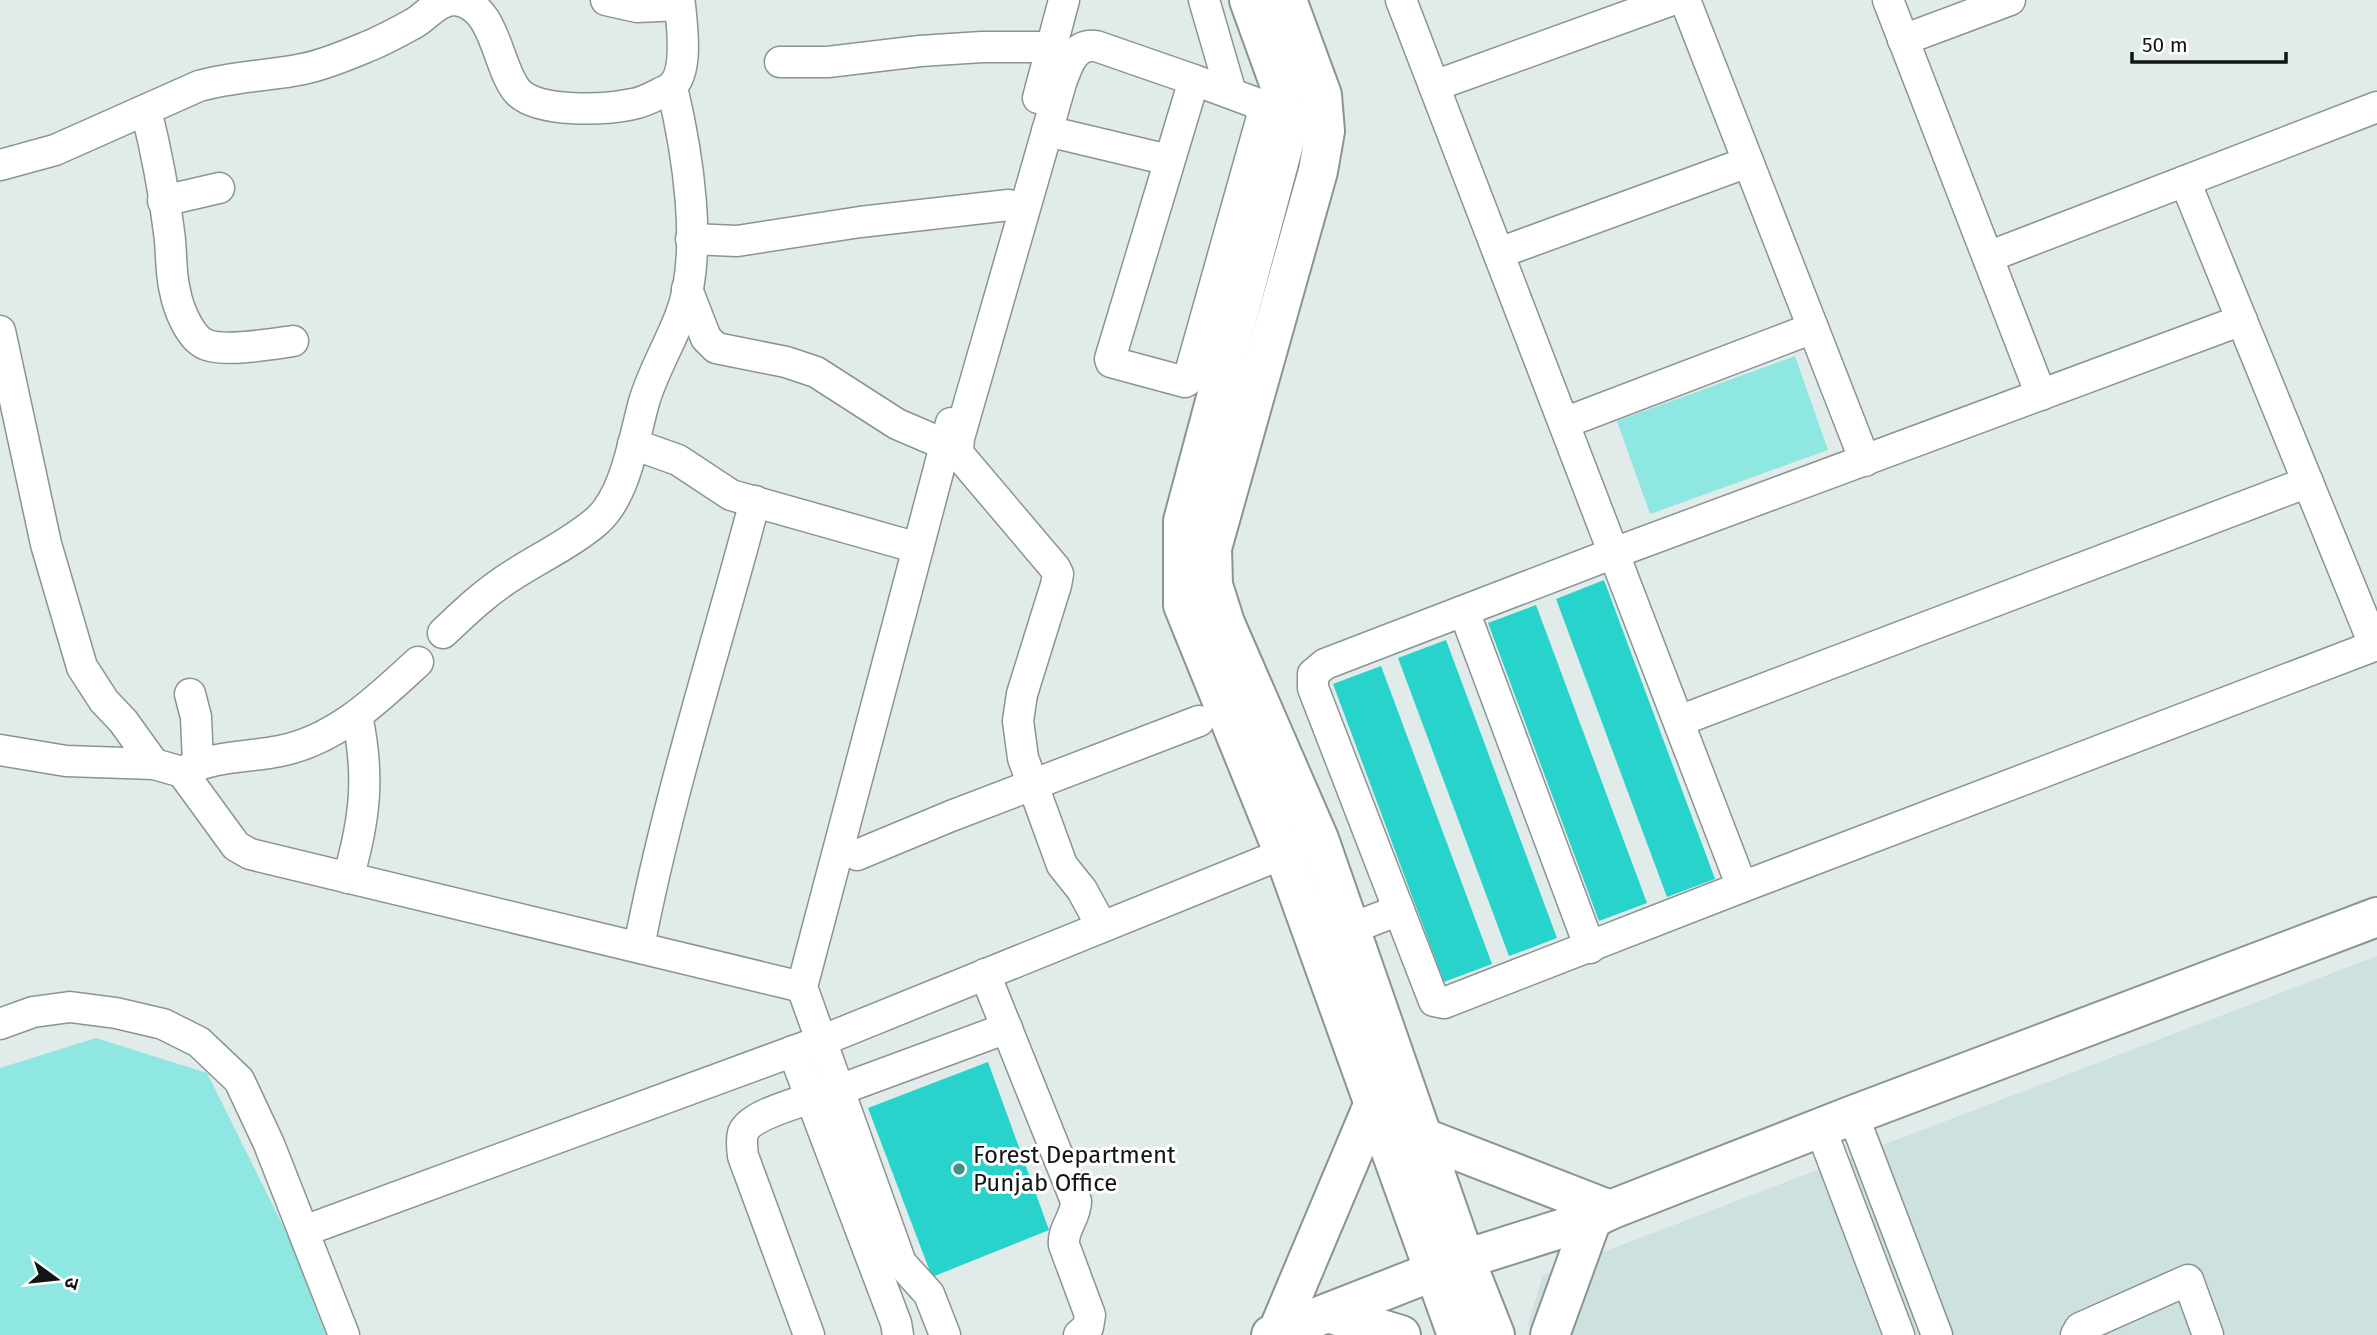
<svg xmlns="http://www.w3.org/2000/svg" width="2377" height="1335" font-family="'Fira Sans','Noto Sans Devanagari',sans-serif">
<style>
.built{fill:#cde2e0}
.green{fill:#8ee7e1}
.building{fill:#28d3cc}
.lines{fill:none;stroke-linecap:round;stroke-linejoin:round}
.minor-casing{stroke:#8a9493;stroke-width:33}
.major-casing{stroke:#8a9493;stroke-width:42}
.minor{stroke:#fff;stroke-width:30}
.major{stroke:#fff;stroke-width:38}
.poi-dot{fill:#458d89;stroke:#fff;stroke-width:2.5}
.labels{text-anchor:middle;stroke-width:6;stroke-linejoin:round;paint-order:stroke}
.poi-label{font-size:24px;fill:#121515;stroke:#fff;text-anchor:start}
</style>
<rect width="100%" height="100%" fill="#e0ebea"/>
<!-- built -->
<polygon class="built" points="2377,956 2377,1335 1533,1335 1528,1324 1543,1275"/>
<!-- green -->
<g class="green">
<polygon points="1795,356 1828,450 1650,514 1617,421"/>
<polygon points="96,1038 207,1073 288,1236 326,1335 0,1335 0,1068"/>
</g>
<!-- building -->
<g class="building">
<polygon points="1604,580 1715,879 1667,897 1556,599"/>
<polygon points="1536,605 1647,903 1599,921 1488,623"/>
<polygon points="1446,640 1557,938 1509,956 1398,658"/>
<polygon points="1381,666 1492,964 1444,982 1333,684"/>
<polygon points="988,1062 1049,1230 932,1277 868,1108"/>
</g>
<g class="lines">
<defs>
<g id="minor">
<polyline points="1204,0 1231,93"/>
<polyline points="1401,0 1742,887"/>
<polyline points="1685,0 1865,461"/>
<polyline points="1888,0 2041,395"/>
<polyline points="1903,40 2010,0"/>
<polyline points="780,62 828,62 920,51 982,47 1051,47"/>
<polyline points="1434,86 1672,0"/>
<polyline points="1038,98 1064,0"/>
<path d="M146,110C156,150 164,191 169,232C172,251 170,272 175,291C178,308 190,339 207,345C227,352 272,344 293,341"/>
<polyline points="1047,131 1169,160"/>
<path d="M0,165L55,150L199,86C233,76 269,76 303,69C323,65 345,56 364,48C380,42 396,33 411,25C427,17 436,0 456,0C497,5 497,71 519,93C541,113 605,110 633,104C645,102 656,95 667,90C690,78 682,27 680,5L637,7L606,0"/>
<polyline points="2185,181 2373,642 2371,647 1742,887 1444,1003 1434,1001 1313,688 1313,674 1325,664 1614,553 2242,320"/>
<polyline points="163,201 219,188"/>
<polyline points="691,239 737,241 860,222 1009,205"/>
<polyline points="1499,253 1748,162"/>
<polyline points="1988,257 2377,107"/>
<polyline points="687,289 706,338 716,348 786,362 816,372 897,424 946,445"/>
<polyline points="0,331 46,544 82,667 104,701 123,721 154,764"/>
<polyline points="1564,423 1813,328"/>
<polyline points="633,444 678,460 731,495 918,548"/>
<polyline points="1464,611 1590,948"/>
<path d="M443,633C465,612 487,591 513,575C541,557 573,542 598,520C626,494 634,438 644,402C653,371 670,344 681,314C704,252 687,150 672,87"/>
<polyline points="190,694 196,717 198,763"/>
<polyline points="1679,721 2308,482"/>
<polyline points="0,750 66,761 154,764 182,772 236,846 250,854 802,987"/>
<path d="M182,772C216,755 245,758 280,751C336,740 378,699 418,662"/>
<polyline points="857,855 951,816 1199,721"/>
<path d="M348,878C365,820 370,776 357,716"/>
<path d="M1102,927L1082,890L1062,865L1023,758L1018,721L1022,694L1056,585L1058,574L1055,568L961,457L958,451L959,438L1061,83C1067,66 1074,43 1096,46L1194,80L1110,359L1111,362L1185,382L1188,380L1262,117L1259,104L1194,80"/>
<polyline points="1350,929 1399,910"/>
<path d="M639,947C668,796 716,649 755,501"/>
<path d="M985,974L1076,1201C1076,1218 1062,1229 1064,1245L1090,1315L1088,1327L1079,1335"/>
<polyline points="0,1024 33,1012 70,1007 116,1013 163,1024 199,1042 239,1080 269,1144 344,1335"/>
<polyline points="793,1051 896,1323 898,1335"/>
<polyline points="839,1090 1007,1028"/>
<polyline points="1853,1115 1937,1335"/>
<polyline points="1820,1127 1899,1335"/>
<polyline points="304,1231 821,1041 1302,846"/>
<path d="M809,1335L743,1156C742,1148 741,1140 743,1133C750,1115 793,1105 810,1098"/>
<polyline points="945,1335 929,1294 901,1263 802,987 951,423"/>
<polyline points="2076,1335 2080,1328 2188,1280 2208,1335"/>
</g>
<g id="major">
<polyline points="1249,0 1284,97 1289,125 1183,521 1183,605 1284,854 1457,1335"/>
<polyline points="1287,0 1322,95 1325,131 1318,171 1212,548 1213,585 1225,623 1319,839 1465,1259 1495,1335"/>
<polyline points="1422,1137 1610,1210"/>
<polyline points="1328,1313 1401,1335"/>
<polyline points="1277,1333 1373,1105"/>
<polyline points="1271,1335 1465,1259 1592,1219 1610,1210 1853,1115 2377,917"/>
<polyline points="1550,1335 1592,1219"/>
</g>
</defs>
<!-- minor casing -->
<use href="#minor" class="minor-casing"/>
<!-- major casing -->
<use href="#major" class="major-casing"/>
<!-- minor -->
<use href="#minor" class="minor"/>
<!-- major -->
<use href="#major" class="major"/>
</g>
<!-- markers -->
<circle class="poi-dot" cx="959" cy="1169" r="7"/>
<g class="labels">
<!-- poi labels -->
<g class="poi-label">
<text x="973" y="1163">Forest Department<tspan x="973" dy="28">Punjab Office</tspan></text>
</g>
</g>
<!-- north arrow -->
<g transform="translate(56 1279) rotate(105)" stroke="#ffffff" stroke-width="5" paint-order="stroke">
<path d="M0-5L12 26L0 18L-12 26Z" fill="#121515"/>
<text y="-10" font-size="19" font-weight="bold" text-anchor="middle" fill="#121515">उ</text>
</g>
<!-- scale -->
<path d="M2132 52v10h154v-10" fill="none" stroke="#121515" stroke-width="3.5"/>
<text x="2142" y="52" font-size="21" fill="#121515" stroke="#ffffff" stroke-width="5" paint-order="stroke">50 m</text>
</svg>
